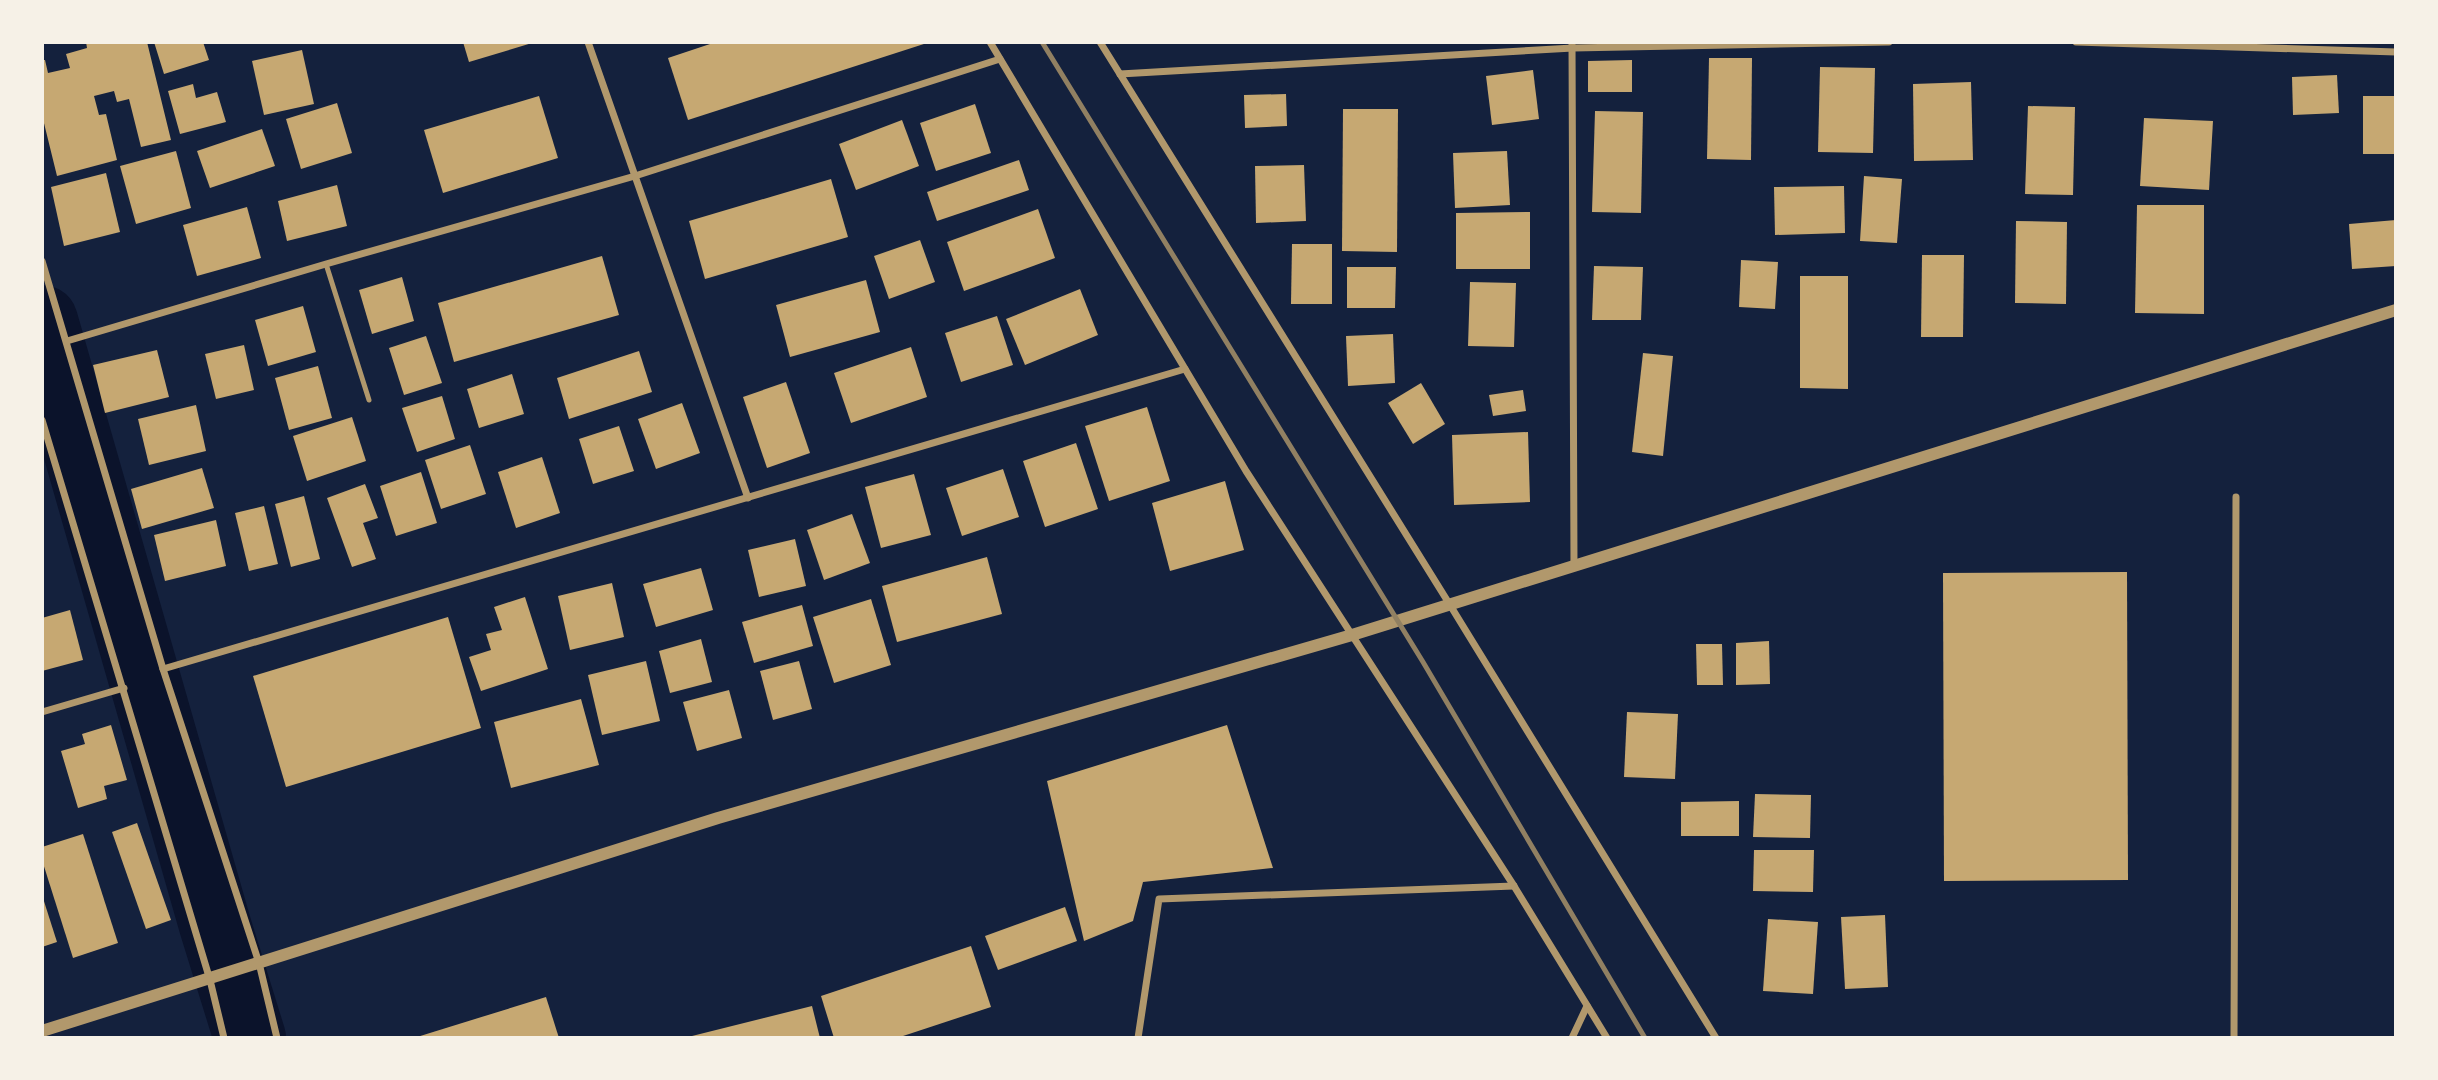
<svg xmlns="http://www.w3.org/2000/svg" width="2438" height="1080" font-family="'DejaVu Sans',sans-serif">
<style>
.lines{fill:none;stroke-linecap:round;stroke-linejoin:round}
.river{stroke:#0b132b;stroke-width:72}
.building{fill:#c6a872}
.service{stroke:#b1986c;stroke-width:5}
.minor{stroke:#b1986c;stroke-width:7}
.tertiary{stroke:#b1986c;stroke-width:12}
.rail{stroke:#918062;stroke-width:5}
</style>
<rect width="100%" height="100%" fill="#14213d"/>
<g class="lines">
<!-- river -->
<polyline class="river" points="42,321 215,925 250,1038"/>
</g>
<!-- building -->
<g class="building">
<polygon points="86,42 147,42 171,140 141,147 129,99 117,102 114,91 94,96 99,115 106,114 117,160 57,176 42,115 42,60 45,60 48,73 70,68 66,54 87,48"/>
<polygon points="154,42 203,42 209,60 164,74"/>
<polygon points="463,42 532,42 532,43 469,62"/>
<polygon points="716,42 927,42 927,43 688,120 668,58"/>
<polygon points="302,50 314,104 264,115 252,61"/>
<polygon points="1709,58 1752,58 1751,160 1707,159"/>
<polygon points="1632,60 1632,92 1588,92 1588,61"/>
<polygon points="1820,67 1875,68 1873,153 1818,152"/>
<polygon points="1533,70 1539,119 1492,125 1486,76"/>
<polygon points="2337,75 2339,113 2293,115 2292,77"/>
<polygon points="1971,82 1973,160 1914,161 1913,84"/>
<polygon points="193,84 196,98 217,92 226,122 180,134 168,91"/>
<polygon points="1286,94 1287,126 1245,128 1244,95"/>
<polygon points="539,96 558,158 443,193 424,130"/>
<rect x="2363" y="96" width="33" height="58"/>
<polygon points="337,103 352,153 301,169 286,119"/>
<polygon points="975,104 991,153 936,171 920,123"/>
<polygon points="2028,106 2075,107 2073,195 2025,194"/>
<polygon points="1343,109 1398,109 1397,252 1342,251"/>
<polygon points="1595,111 1643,112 1641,213 1592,212"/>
<polygon points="2144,118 2213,121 2209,190 2140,186"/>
<polygon points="902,120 919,166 856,190 839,144"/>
<polygon points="262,129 275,166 210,188 197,151"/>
<polygon points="176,151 191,208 136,224 120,166"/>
<polygon points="1507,151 1510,205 1455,208 1453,153"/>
<polygon points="1019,160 1029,190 937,221 927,192"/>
<polygon points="1304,165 1306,221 1256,223 1255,166"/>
<polygon points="106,173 120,232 64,246 51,187"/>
<polygon points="1864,176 1902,179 1897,243 1860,241"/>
<polygon points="831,179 848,237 705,279 689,221"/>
<polygon points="337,185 347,226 287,241 278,201"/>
<polygon points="1844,186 1845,233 1775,235 1774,187"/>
<polygon points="2137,205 2204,205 2204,314 2135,313"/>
<polygon points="247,207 261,258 197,276 183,225"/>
<polygon points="1038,209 1055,258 964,291 947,242"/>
<polygon points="1530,212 1530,269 1456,269 1456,213"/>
<polygon points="2396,220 2396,266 2352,269 2349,224"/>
<polygon points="2016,221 2067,222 2066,304 2015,303"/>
<polygon points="920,240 935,282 889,299 874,256"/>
<polygon points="1292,244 1332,244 1332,304 1291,304"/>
<polygon points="1922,255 1964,255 1963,337 1921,337"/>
<polygon points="602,256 619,315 454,362 438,303"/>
<polygon points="1741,260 1778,262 1775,309 1739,307"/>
<polygon points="1594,266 1643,267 1641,320 1592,320"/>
<polygon points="1347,267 1396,267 1395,308 1347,308"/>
<polygon points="1800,276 1848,276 1848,389 1800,388"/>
<polygon points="402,277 414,321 372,334 359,290"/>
<polygon points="866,280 880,332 790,357 776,305"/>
<polygon points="1470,282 1516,283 1514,347 1468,346"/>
<polygon points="1080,289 1098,335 1025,365 1006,319"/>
<polygon points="303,306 316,352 268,366 255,320"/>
<polygon points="997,316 1013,365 961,382 945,333"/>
<polygon points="1393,334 1395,383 1348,386 1346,336"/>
<polygon points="426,336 442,383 404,395 389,348"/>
<polygon points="244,345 254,390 216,399 205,354"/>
<polygon points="911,347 927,397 851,423 834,373"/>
<polygon points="157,350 169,397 105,413 93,365"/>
<polygon points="639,351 652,392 569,419 557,378"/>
<polygon points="1643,353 1673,356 1663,456 1632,452"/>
<polygon points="318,366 332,418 289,430 275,378"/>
<polygon points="512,374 524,414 479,428 467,389"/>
<polygon points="786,382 810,453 767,468 743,397"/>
<polygon points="1421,383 1445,424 1413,444 1388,403"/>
<polygon points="1523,390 1526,411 1493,416 1489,395"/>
<polygon points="442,396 455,439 417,452 402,408"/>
<polygon points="682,403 700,453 656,469 638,419"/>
<polygon points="196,405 206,451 149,465 138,419"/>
<polygon points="1147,407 1170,481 1109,501 1085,426"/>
<polygon points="352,417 366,461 307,481 293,436"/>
<polygon points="619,426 634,471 593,484 579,439"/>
<polygon points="1528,432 1530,502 1454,505 1452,435"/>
<polygon points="1076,443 1098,509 1045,527 1023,461"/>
<polygon points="470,445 486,494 441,509 425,460"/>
<polygon points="542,457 560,513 516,528 498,472"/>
<polygon points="202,468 214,508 142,529 131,489"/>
<polygon points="1003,469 1019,517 962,536 946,488"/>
<polygon points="421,472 437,523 396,536 380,486"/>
<polygon points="914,474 931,535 881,548 865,487"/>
<polygon points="1225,481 1244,550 1170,571 1152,503"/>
<polygon points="365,484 378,518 363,523 376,559 352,567 327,498"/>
<polygon points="304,496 320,559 291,567 275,504"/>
<polygon points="264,506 278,564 249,571 235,513"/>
<polygon points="852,514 870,563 824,580 807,530"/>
<polygon points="216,520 226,566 165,581 154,535"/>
<polygon points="795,539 806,586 759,597 748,550"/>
<polygon points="987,557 1002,614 897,642 882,586"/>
<polygon points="701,568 713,610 656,627 643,584"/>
<polygon points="2127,572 2128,880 1944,881 1943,573"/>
<polygon points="612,583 624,637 570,650 558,596"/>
<polygon points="525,597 548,669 481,691 469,657 491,650 486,634 502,630 494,607"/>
<polygon points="871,599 891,665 834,683 813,617"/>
<polygon points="802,605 813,646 754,663 742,622"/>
<polygon points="70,610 83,660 42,671 42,618"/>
<polygon points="448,617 481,728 286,787 253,676"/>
<polygon points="701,639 712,682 670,693 659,651"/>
<polygon points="1769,641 1770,684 1736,685 1736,643"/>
<polygon points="1696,644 1722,644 1723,685 1697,685"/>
<polygon points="646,661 660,721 602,735 588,675"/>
<polygon points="799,661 812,709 773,720 760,671"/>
<polygon points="729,690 742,738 697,751 683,702"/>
<polygon points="581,699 599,765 511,788 494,722"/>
<polygon points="1627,712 1678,714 1675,779 1624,777"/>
<polygon points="111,725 127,780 104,786 107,799 78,808 61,751 85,744 82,734"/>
<polygon points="1227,725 1273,868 1143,882 1133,921 1084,941 1047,781"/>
<polygon points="1755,794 1811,795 1810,838 1753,837"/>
<polygon points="1739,801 1739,836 1681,836 1681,802"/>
<polygon points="137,823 171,920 146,929 112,832"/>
<polygon points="83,834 118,943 73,958 42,860 42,847"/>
<polygon points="1754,850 1814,850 1813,892 1753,891"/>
<polygon points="42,895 57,942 42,947"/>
<polygon points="1065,907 1077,941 998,970 985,936"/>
<polygon points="1885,915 1888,987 1845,989 1841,917"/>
<polygon points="1768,919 1818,922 1813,994 1763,991"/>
<polygon points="971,946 991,1007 897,1038 834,1038 821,996"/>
<polygon points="546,997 559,1038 417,1038 417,1037"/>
<polygon points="812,1006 820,1038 688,1038 688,1037"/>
</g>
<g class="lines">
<!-- service -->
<polyline class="service" points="326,264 369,400"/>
<!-- minor -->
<g class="minor">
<polyline points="588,42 748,498"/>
<polyline points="990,42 1246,471 1514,886 1607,1038"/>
<polyline points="1100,42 1450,605 1716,1038"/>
<polyline points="1572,42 1574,564"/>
<polyline points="2076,42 2396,52"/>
<polyline points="1120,74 1573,48 1889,42"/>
<polyline points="42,261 163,669 259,963 277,1038"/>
<polyline points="67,341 326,264 635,176 1000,59"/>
<polyline points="42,420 210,980 224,1038"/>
<polyline points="163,669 1185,369"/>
<polyline points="42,712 124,688"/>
<polyline points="1138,1038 1159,899 1514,886"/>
<polyline points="1572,1038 1587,1006"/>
<polyline points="2234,1038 2236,497"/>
</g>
<!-- tertiary -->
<polyline class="tertiary" points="42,1031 718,818 1352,635 2396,310"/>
<!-- rail -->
<polyline class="rail" points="1042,42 1423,662 1645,1038"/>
</g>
<!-- border -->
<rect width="2438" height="1080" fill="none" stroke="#f6f1e7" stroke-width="88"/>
</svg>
